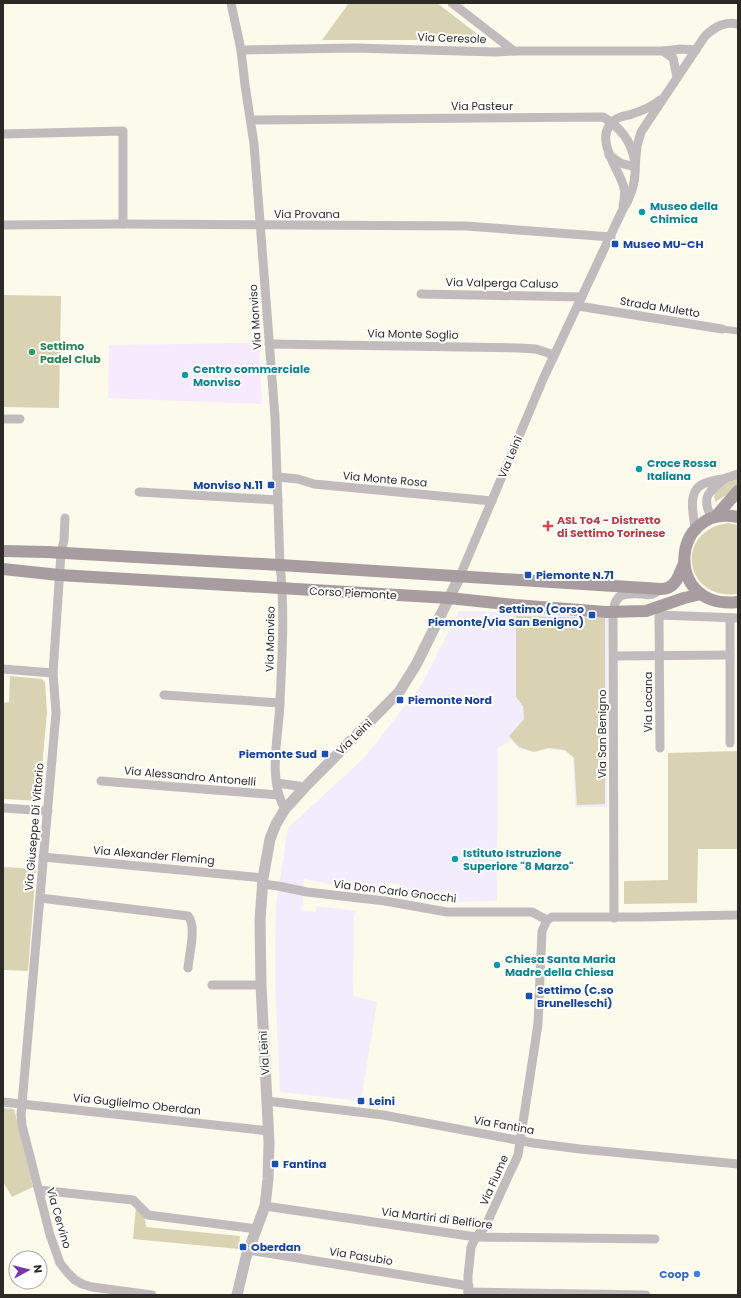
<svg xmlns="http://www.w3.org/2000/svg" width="741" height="1298" font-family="Poppins,sans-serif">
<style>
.commercial{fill:#f7eafe}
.education{fill:#f2ecfd}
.green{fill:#d9d3b3}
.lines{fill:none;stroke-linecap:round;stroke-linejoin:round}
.pedestrian{stroke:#c2bbbe;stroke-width:7}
.minor{stroke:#c2bbbe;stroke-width:9}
.tertiary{stroke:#c2bbbe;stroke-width:11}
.secondary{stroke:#a79ca0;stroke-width:12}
.culture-dot{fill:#0f9aa8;stroke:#fff;stroke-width:1.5}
.transit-dot{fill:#1a4fb4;stroke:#fff;stroke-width:1.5}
.leisure-dot{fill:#2e9e5b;stroke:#fff;stroke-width:1.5}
.health-dot{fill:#e0444e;stroke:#fff;stroke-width:1.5}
.shop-dot{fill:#3f7fe0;stroke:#fff;stroke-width:1.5}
.labels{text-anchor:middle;stroke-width:4;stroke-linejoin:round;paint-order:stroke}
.street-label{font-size:11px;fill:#2b2a25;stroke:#fff}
.culture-label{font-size:11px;font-weight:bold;fill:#0d838f;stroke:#fff;text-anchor:start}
.transit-label{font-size:11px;font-weight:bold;fill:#164399;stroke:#fff;text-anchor:start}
.leisure-label{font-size:11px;font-weight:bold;fill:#27864d;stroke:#fff;text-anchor:start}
.health-label{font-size:11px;font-weight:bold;fill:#be3a42;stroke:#fff;text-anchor:start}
.shop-label{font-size:11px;font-weight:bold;fill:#366cbe;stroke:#fff;text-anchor:end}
</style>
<rect width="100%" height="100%" fill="#fcfaeb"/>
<!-- commercial -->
<polygon class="commercial" points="259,343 262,404 108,398 109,345"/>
<!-- education -->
<polygon class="education" points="459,611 608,614 607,807 575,807 573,758 565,751 548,749 534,752 519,749 511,740 498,748 497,901 443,902 406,896 400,884 380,882 378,887 373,890 367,891 304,879 302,911 316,912 316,906 356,911 354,916 353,996 377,1002 361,1101 280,1092 275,980 276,905 288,828 365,757 422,684"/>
<!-- green -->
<g class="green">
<polygon points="349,3 437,3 485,40 322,40"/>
<polygon points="3,295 61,296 59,408 3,407"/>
<polygon points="738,475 738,488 715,502 714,493"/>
<path d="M728,523L738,525V594C684,601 673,531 728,523Z"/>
<polygon points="516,616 605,618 605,804 577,805 574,758 565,750 548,748 534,752 519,747 509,736 524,719 523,706 516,697"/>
<polygon points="10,676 42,679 45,682 47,712 39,801 3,799 3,703 9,702"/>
<polygon points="738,751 738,849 698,849 697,903 624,904 624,881 668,880 668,753"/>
<polygon points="3,867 36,869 28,971 3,970"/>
<polygon points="3,1108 14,1109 33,1187 12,1197 3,1182"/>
<polygon points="136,1207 145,1218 146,1227 240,1236 239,1249 133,1239"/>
</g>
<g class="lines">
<!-- pedestrian -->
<polyline class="pedestrian" points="722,329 738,331"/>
<!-- minor -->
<g class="minor">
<path d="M231,3L241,50L245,85L254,144L275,417L280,565C285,610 282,657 280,702C279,736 267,778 285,809"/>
<polyline points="452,3 514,51"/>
<polyline points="241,50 355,48 495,52 514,51 663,51 681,49 696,50"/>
<polyline points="663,51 673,58 677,77"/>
<path d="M251,120L603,117C639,138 644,177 622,211L544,377L460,576"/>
<polyline points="3,134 123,131 123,224"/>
<path d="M609,155L620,163L635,167L637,146L641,132L705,36C715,27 724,21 738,24"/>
<path d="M623,206C625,198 626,190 622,182C616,165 593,136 615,120C619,116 627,116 632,114C642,111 651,107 660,100"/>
<polyline points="3,225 123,224 466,226 611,237"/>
<polyline points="421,294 582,297"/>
<polyline points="578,306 722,329"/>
<polyline points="269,344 519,348 536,349 554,355"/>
<polyline points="3,419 20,419"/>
<polyline points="277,477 298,479 314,484 492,501"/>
<polyline points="726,478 738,474"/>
<polyline points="139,492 278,500"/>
<polyline points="65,518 64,540 61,553 53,673 56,713 21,1115 22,1125 50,1235 60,1263 67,1272 75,1280 82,1284 92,1287 152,1295"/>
<path d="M695,529C694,516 687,494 701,485C708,481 718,480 726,478C709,491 700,497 712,518"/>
<polyline points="730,618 730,743"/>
<polyline points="614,656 730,655"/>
<polyline points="3,669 53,673"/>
<polyline points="164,695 280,703"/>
<polyline points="660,748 659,615 738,618"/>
<polyline points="101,781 278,795"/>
<polyline points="277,783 305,787"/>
<polyline points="3,808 48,811"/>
<polyline points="43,857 263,878"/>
<polyline points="262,884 278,886 307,892 385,901 447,912 532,912 547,920"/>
<path d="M40,898L188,916C197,926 189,954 188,968"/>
<path d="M614,918L613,616C614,593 622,593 643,594C646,595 650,595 653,594C655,593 658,591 661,589"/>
<polyline points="547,920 552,917 642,917 738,915"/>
<polyline points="212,985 261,985"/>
<polyline points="267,1101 383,1115 533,1143 580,1149 738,1164"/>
<polyline points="3,1102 269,1131"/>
<polyline points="39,1190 133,1200 148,1215 257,1229"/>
<polyline points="265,1206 476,1237 655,1239"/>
<polyline points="249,1250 469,1286"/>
<polyline points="468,1292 646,1295"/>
<polyline points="468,1295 468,1276 471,1247 476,1237 485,1227 518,1155 538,1024 542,931 547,920"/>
</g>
<!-- tertiary -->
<polyline class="tertiary" points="237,1295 246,1257 265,1206 268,1179 269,1142 261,985 260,920 263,878 270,839 276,824 285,809 305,787 399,692 416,665 460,576"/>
<!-- secondary -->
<g class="secondary">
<polyline points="716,516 738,491"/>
<path d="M738,517C670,503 663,611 738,602"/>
<path d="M3,551L47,552L280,565L661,589C676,589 679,575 684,563"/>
<polyline points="3,569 59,575 449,598 515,605 606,612 646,611 684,598 701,594"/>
</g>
</g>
<!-- markers -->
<g class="culture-dot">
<circle cx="642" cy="212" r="4"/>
<circle cx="185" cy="375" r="4"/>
<circle cx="639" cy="469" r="4"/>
<circle cx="455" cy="859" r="4"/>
<circle cx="497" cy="965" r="4"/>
</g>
<g class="transit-dot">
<rect x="611" y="240" width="8" height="8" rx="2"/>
<rect x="267" y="481" width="8" height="8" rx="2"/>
<rect x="524" y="571" width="8" height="8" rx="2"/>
<rect x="588" y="611" width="8" height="8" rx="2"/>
<rect x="396" y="696" width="8" height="8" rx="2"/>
<rect x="321" y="750" width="8" height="8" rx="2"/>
<rect x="525" y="992" width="8" height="8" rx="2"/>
<rect x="357" y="1097" width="8" height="8" rx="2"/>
<rect x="271" y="1160" width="8" height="8" rx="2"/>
<rect x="239" y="1243" width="8" height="8" rx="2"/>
</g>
<circle class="leisure-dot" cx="32" cy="352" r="4"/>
<path class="health-dot" d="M546 520h4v4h4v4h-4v4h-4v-4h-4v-4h4z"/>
<circle class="shop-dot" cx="697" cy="1274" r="4"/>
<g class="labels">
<!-- street labels -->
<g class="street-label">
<text transform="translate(452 38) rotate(2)" y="4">Via Ceresole</text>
<text x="482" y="110">Via Pasteur</text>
<text x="307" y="218">Via Provana</text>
<text transform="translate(502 283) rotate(1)" y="4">Via Valperga Caluso</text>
<text transform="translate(660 307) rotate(9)" y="4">Strada Muletto</text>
<text transform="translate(255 317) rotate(-94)" y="4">Via Monviso</text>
<text transform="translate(413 334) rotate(1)" y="4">Via Monte Soglio</text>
<text transform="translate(510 457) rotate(-67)" y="4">Via Leinì</text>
<text transform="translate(385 479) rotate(5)" y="4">Via Monte Rosa</text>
<text transform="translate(353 593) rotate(3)" y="4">Corso Piemonte</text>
<text transform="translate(270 639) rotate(-89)" y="4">Via Monviso</text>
<text transform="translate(648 702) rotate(-90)" y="4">Via Locana</text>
<text transform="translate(602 734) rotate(-90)" y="4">Via San Benigno</text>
<text transform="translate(354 737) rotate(-45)" y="4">Via Leinì</text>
<text transform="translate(190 776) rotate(5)" y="4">Via Alessandro Antonelli</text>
<text transform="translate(34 827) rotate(-85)" y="4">Via Giuseppe Di Vittorio</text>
<text transform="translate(154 855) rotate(5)" y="4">Via Alexander Fleming</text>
<text transform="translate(395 891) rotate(7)" y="4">Via Don Carlo Gnocchi</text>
<text transform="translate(264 1053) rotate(-93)" y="4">Via Leinì</text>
<text transform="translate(137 1104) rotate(6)" y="4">Via Guglielmo Oberdan</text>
<text transform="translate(504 1125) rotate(10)" y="4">Via Fantina</text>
<text transform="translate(494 1180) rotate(-66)" y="4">Via Fiume</text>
<text transform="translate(59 1218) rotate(74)" y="4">Via Cervino</text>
<text transform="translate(437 1218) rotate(7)" y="4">Via Martiri di Belfiore</text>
<text transform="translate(361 1256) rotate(9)" y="4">Via Pasubio</text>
</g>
<!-- culture labels -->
<g class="culture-label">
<text x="650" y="210">Museo della<tspan x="650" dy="13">Chimica</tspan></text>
<text x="193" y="373">Centro commerciale<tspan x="193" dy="13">Monviso</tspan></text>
<text x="647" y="467">Croce Rossa<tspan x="647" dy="13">Italiana</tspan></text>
<text x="463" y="857">Istituto Istruzione<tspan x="463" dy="13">Superiore "8 Marzo"</tspan></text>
<text x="505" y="963">Chiesa Santa Maria<tspan x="505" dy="13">Madre della Chiesa</tspan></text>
</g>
<!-- transit labels -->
<g class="transit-label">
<text x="623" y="248">Museo MU-CH</text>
<text x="263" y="489" text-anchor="end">Monviso N.11</text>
<text x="536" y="579">Piemonte N.71</text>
<text x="584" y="613" text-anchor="end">Settimo (Corso<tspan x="584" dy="13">Piemonte/Via San Benigno)</tspan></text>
<text x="408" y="704">Piemonte Nord</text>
<text x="317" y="758" text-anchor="end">Piemonte Sud</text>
<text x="537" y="994">Settimo (C.so<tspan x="537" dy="13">Brunelleschi)</tspan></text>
<text x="369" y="1105">Leini</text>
<text x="283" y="1168">Fantina</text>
<text x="251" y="1251">Oberdan</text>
</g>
<!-- leisure labels -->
<g class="leisure-label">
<text x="40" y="350">Settimo<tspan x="40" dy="13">Padel Club</tspan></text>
</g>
<!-- health labels -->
<g class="health-label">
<text x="557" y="524">ASL To4 - Distretto<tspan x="557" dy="13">di Settimo Torinese</tspan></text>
</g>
<!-- shop labels -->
<g class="shop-label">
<text x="689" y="1278">Coop</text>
</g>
</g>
<!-- border -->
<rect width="741" height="1298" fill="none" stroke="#2b2a25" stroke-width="8"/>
<!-- north arrow -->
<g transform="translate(28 1270) rotate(83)"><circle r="19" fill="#ffffff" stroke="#aaaaa8"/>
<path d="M0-3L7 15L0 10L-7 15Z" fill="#7537ad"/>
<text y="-6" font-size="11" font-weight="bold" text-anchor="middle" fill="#2b2a25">N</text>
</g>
</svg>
